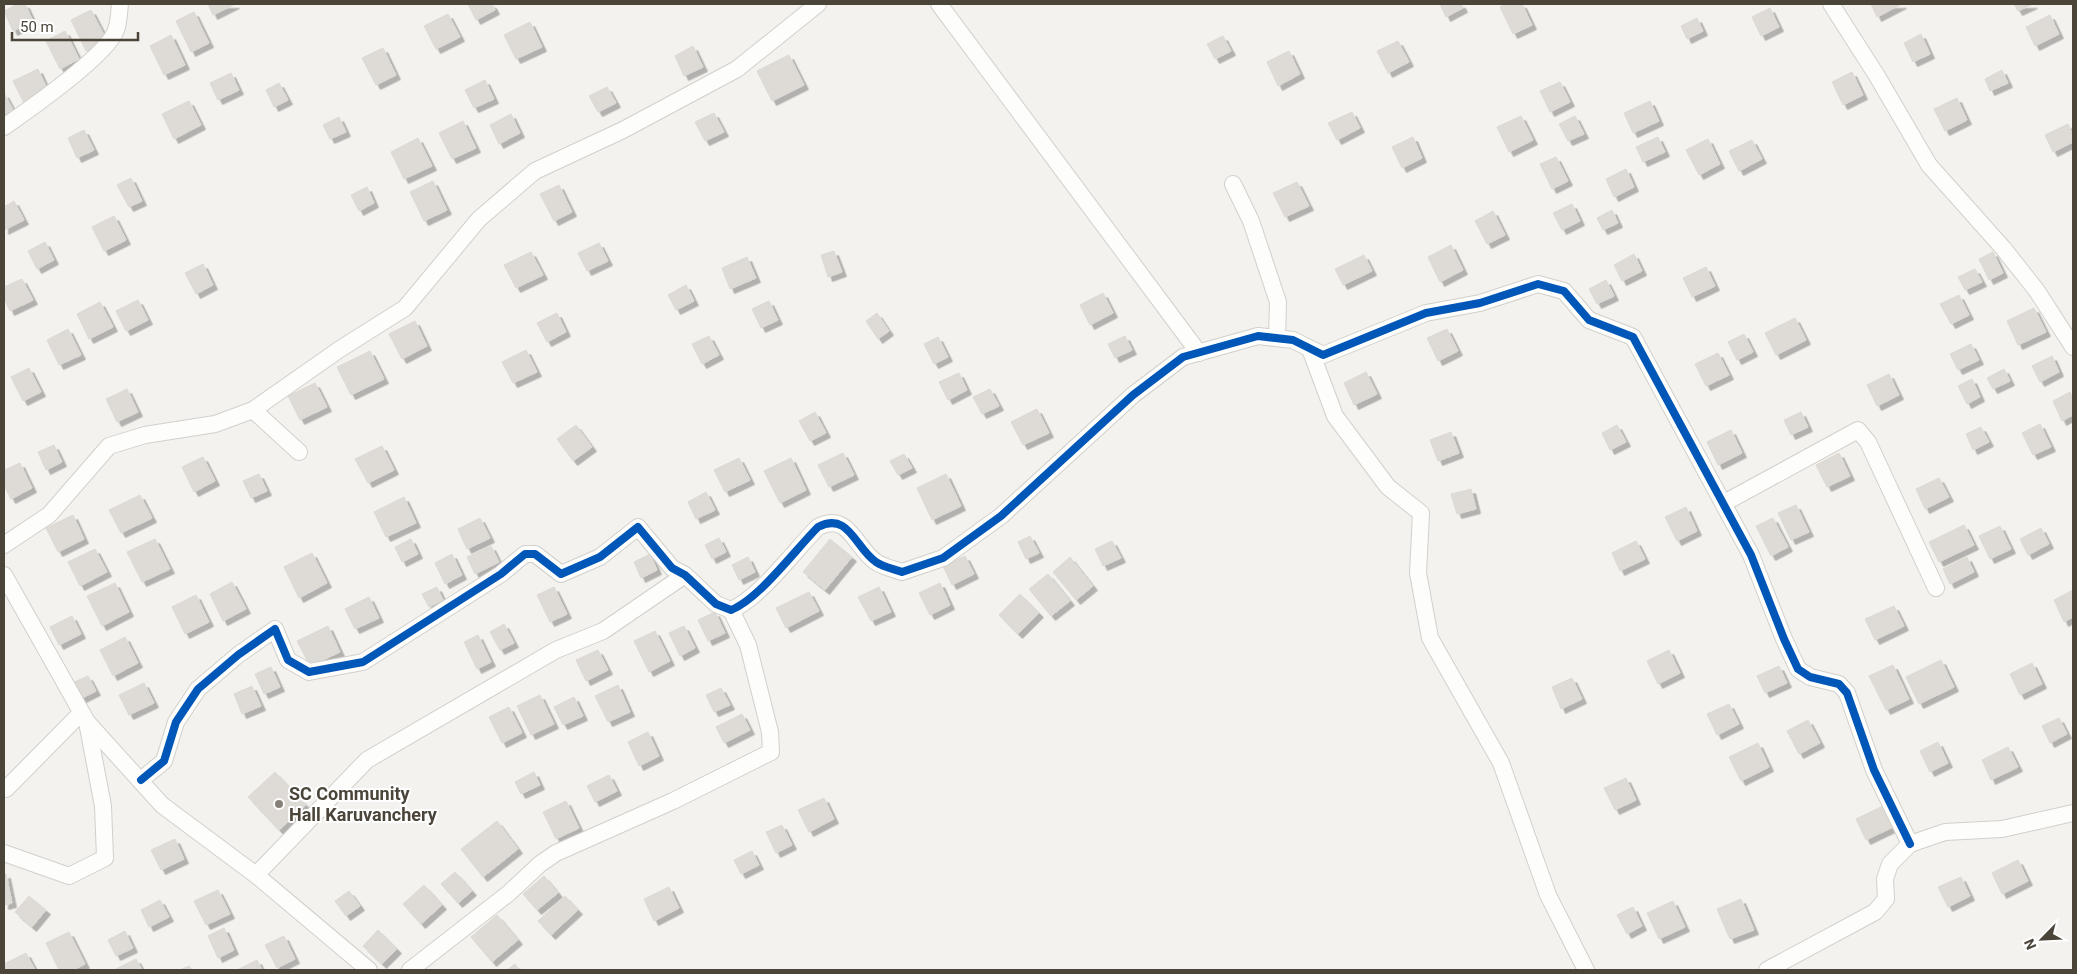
<svg xmlns="http://www.w3.org/2000/svg" width="2077" height="974" font-family="Roboto,sans-serif">
<style>
.building{fill:#dedbd6;stroke:#dcd9d4;filter:url(#shadow)}
.lines{fill:none;stroke-linecap:round;stroke-linejoin:round}
.street-casing{stroke:#d2d0cb;stroke-width:18}
.street{stroke:#fdfdfc;stroke-width:16}
.cycleway-casing{stroke:#fff;stroke-width:11}
.cycleway{stroke:#0057b8;stroke-width:8}
.poi-dot{fill:#868178;stroke:#fff;stroke-width:2}
.labels{text-anchor:middle;stroke-width:4;stroke-linejoin:round;paint-order:stroke}
.poi-label{font-size:18px;font-weight:bold;fill:#4b4439;stroke:#fff;text-anchor:start}
</style>
<defs>
<filter id="shadow"><feDropShadow dx="4.5" dy="4.5" stdDeviation="0" flood-color="#0004"/></filter>
</defs>
<rect width="100%" height="100%" fill="#f4f2ee"/>
<!-- building -->
<g class="building">
<polygon points="18,4 25,4 33,21 13,31 4,11"/>
<polygon points="208,4 235,4 213,15"/>
<polygon points="468,4 492,4 495,10 476,20"/>
<polygon points="1440,4 1461,4 1463,8 1446,17"/>
<polygon points="1506,4 1522,4 1532,25 1513,34 1500,7"/>
<polygon points="1871,4 1902,4 1877,17"/>
<polygon points="2014,4 2033,4 2018,11"/>
<polygon points="1770,8 1779,27 1761,36 1752,17"/>
<polygon points="91,10 107,41 86,51 71,20"/>
<polygon points="194,12 209,43 191,52 176,21"/>
<polygon points="448,14 460,37 436,49 424,26"/>
<polygon points="2050,15 2059,34 2035,46 2026,27"/>
<polygon points="1697,18 1703,31 1687,39 1681,26"/>
<polygon points="530,22 542,47 516,59 504,35"/>
<polygon points="65,31 79,59 60,69 46,41"/>
<polygon points="1921,34 1930,54 1913,62 1904,43"/>
<polygon points="171,35 185,65 164,75 150,46"/>
<polygon points="1223,36 1231,51 1215,59 1207,44"/>
<polygon points="1398,41 1409,62 1388,73 1377,51"/>
<polygon points="693,46 703,67 684,76 675,56"/>
<polygon points="383,48 396,75 376,85 362,58"/>
<polygon points="1289,51 1300,74 1278,86 1267,62"/>
<polygon points="789,55 804,85 772,101 757,71"/>
<polygon points="38,69 48,91 24,103 13,81"/>
<polygon points="2002,70 2008,83 1990,91 1985,79"/>
<polygon points="1852,72 1863,95 1843,105 1832,82"/>
<polygon points="231,73 239,90 218,100 210,83"/>
<polygon points="485,80 494,99 474,108 465,90"/>
<polygon points="1560,82 1570,102 1550,112 1540,91"/>
<polygon points="279,83 288,100 274,107 266,90"/>
<polygon points="607,87 616,103 598,112 589,96"/>
<polygon points="4,93 14,112 4,117"/>
<polygon points="1957,98 1967,120 1945,131 1934,109"/>
<polygon points="189,101 201,125 174,139 162,114"/>
<polygon points="1650,101 1659,121 1633,133 1624,113"/>
<polygon points="1352,112 1360,128 1337,140 1328,123"/>
<polygon points="714,113 724,132 705,141 695,122"/>
<polygon points="511,114 520,133 499,144 490,125"/>
<polygon points="1521,116 1533,140 1509,152 1497,127"/>
<polygon points="1575,116 1584,134 1568,141 1559,124"/>
<polygon points="339,117 346,132 330,139 323,125"/>
<polygon points="463,121 476,148 452,159 439,133"/>
<polygon points="2068,124 2073,135 2073,142 2053,152 2045,135"/>
<polygon points="84,130 94,150 77,158 68,138"/>
<polygon points="1413,137 1422,158 1402,168 1392,147"/>
<polygon points="1658,137 1665,152 1643,162 1636,147"/>
<polygon points="418,138 432,166 404,179 391,152"/>
<polygon points="1708,139 1720,164 1699,175 1686,150"/>
<polygon points="1752,140 1762,159 1739,171 1729,151"/>
<polygon points="1556,157 1568,181 1552,189 1540,164"/>
<polygon points="1626,169 1634,187 1614,197 1606,179"/>
<polygon points="131,178 142,201 129,207 117,185"/>
<polygon points="433,181 447,210 424,221 410,192"/>
<polygon points="1297,182 1309,206 1285,217 1273,193"/>
<polygon points="559,185 572,212 554,221 540,194"/>
<polygon points="367,187 374,203 359,211 351,195"/>
<polygon points="14,201 24,220 4,230 4,207"/>
<polygon points="1572,204 1580,221 1562,230 1553,213"/>
<polygon points="1612,210 1618,223 1603,230 1597,218"/>
<polygon points="1493,211 1505,235 1487,244 1475,221"/>
<polygon points="114,216 126,240 104,251 92,227"/>
<polygon points="45,242 54,260 37,269 28,251"/>
<polygon points="599,243 608,261 587,271 578,253"/>
<polygon points="1451,245 1463,270 1440,282 1428,257"/>
<polygon points="834,251 842,272 828,277 821,255"/>
<polygon points="531,252 543,275 516,288 504,265"/>
<polygon points="1993,252 2003,273 1989,280 1979,259"/>
<polygon points="1634,254 1642,271 1622,281 1614,265"/>
<polygon points="1364,255 1372,271 1343,285 1335,269"/>
<polygon points="747,257 756,278 730,289 722,268"/>
<polygon points="203,264 213,285 196,294 185,273"/>
<polygon points="1706,267 1715,286 1692,297 1683,278"/>
<polygon points="1975,269 1982,282 1965,290 1958,277"/>
<polygon points="22,279 33,300 10,311 4,298 4,287"/>
<polygon points="1606,280 1614,296 1597,304 1589,289"/>
<polygon points="686,285 694,301 676,310 668,295"/>
<polygon points="1103,293 1113,313 1090,325 1080,305"/>
<polygon points="1959,295 1969,315 1951,324 1940,304"/>
<polygon points="138,300 148,320 126,331 116,311"/>
<polygon points="769,301 778,320 761,328 752,309"/>
<polygon points="100,302 113,327 89,339 77,314"/>
<polygon points="2034,308 2046,332 2018,345 2007,321"/>
<polygon points="557,313 566,332 547,342 537,323"/>
<polygon points="877,313 889,331 878,339 866,321"/>
<polygon points="1795,318 1806,340 1776,355 1765,333"/>
<polygon points="415,321 427,346 402,359 389,334"/>
<polygon points="68,329 81,355 59,365 47,340"/>
<polygon points="1447,329 1458,351 1438,361 1427,338"/>
<polygon points="1744,334 1753,352 1737,360 1728,342"/>
<polygon points="709,336 719,355 702,364 692,344"/>
<polygon points="1125,336 1132,350 1115,358 1108,344"/>
<polygon points="938,337 948,357 934,364 924,344"/>
<polygon points="1971,344 1979,360 1958,370 1950,354"/>
<polygon points="526,350 537,372 513,383 502,362"/>
<polygon points="370,351 384,379 351,395 337,367"/>
<polygon points="1718,353 1729,375 1706,386 1695,364"/>
<polygon points="2052,356 2059,372 2040,382 2032,366"/>
<polygon points="29,368 41,392 23,401 11,377"/>
<polygon points="2004,369 2010,381 1993,389 1987,378"/>
<polygon points="1366,372 1377,394 1354,405 1344,383"/>
<polygon points="959,373 967,390 948,400 939,382"/>
<polygon points="1889,374 1899,395 1877,406 1867,385"/>
<polygon points="1972,379 1980,397 1967,404 1958,386"/>
<polygon points="315,383 327,407 300,420 288,396"/>
<polygon points="127,389 138,412 117,422 106,399"/>
<polygon points="990,389 999,406 982,414 973,397"/>
<polygon points="2070,392 2073,399 2073,415 2062,421 2053,401"/>
<polygon points="1037,409 1049,433 1023,445 1011,422"/>
<polygon points="815,412 826,433 810,441 799,421"/>
<polygon points="1801,412 1808,427 1791,435 1784,420"/>
<polygon points="2040,424 2051,447 2033,455 2022,433"/>
<polygon points="576,425 592,447 573,461 557,439"/>
<polygon points="1617,425 1626,442 1610,450 1602,433"/>
<polygon points="1981,427 1989,442 1973,450 1966,434"/>
<polygon points="1731,430 1742,453 1718,465 1707,442"/>
<polygon points="1451,432 1459,453 1438,461 1430,440"/>
<polygon points="54,445 62,462 46,470 38,452"/>
<polygon points="382,446 394,470 368,483 355,459"/>
<polygon points="843,453 854,475 829,487 818,465"/>
<polygon points="1839,453 1850,476 1827,487 1816,465"/>
<polygon points="904,454 912,468 898,475 890,461"/>
<polygon points="203,457 215,481 194,492 182,467"/>
<polygon points="739,458 750,480 725,492 714,470"/>
<polygon points="791,458 806,490 780,503 764,471"/>
<polygon points="20,463 32,488 11,499 4,485 4,470"/>
<polygon points="259,474 267,491 251,498 243,481"/>
<polygon points="946,474 961,506 932,520 917,488"/>
<polygon points="1939,478 1949,497 1925,509 1916,489"/>
<polygon points="1471,489 1476,509 1457,514 1451,494"/>
<polygon points="706,492 715,510 696,519 688,502"/>
<polygon points="140,495 152,518 121,533 109,510"/>
<polygon points="404,497 416,523 386,537 374,512"/>
<polygon points="1796,505 1809,532 1791,540 1778,513"/>
<polygon points="1686,507 1697,531 1677,541 1665,517"/>
<polygon points="73,515 84,539 58,552 46,528"/>
<polygon points="480,518 490,538 467,549 458,529"/>
<polygon points="1773,518 1788,547 1771,556 1756,526"/>
<polygon points="1964,525 1974,545 1939,562 1929,542"/>
<polygon points="2000,526 2011,549 1990,559 1979,536"/>
<polygon points="2041,528 2049,544 2028,555 2020,539"/>
<polygon points="1030,536 1039,553 1026,559 1018,542"/>
<polygon points="719,538 726,552 712,559 705,545"/>
<polygon points="155,539 170,569 142,582 127,552"/>
<polygon points="411,539 418,554 402,562 395,547"/>
<polygon points="830,539 852,557 825,590 803,572"/>
<polygon points="1112,541 1121,558 1103,566 1095,549"/>
<polygon points="1636,541 1645,559 1620,571 1612,553"/>
<polygon points="491,546 499,562 475,574 467,557"/>
<polygon points="95,549 107,572 80,586 68,562"/>
<polygon points="312,553 327,583 299,598 284,567"/>
<polygon points="452,554 462,575 445,584 435,563"/>
<polygon points="650,554 657,570 641,578 634,562"/>
<polygon points="965,556 974,574 952,585 943,566"/>
<polygon points="748,557 755,572 739,580 732,565"/>
<polygon points="1070,557 1093,586 1076,600 1053,572"/>
<polygon points="1967,557 1974,572 1950,584 1943,569"/>
<polygon points="1048,574 1070,601 1051,616 1029,589"/>
<polygon points="232,582 246,609 223,621 210,594"/>
<polygon points="115,583 129,612 102,626 87,596"/>
<polygon points="940,583 950,605 930,615 919,593"/>
<polygon points="437,587 443,600 429,607 422,594"/>
<polygon points="554,587 567,614 550,622 537,595"/>
<polygon points="879,587 891,612 871,621 858,597"/>
<polygon points="2073,590 2073,617 2064,622 2054,600"/>
<polygon points="809,592 819,611 786,628 776,608"/>
<polygon points="1020,594 1039,613 1018,634 999,615"/>
<polygon points="196,595 209,622 185,634 172,607"/>
<polygon points="369,597 379,618 355,629 345,609"/>
<polygon points="1894,606 1904,626 1875,640 1865,619"/>
<polygon points="715,612 725,633 708,641 698,620"/>
<polygon points="72,616 81,634 59,645 50,627"/>
<polygon points="504,624 514,643 500,650 490,632"/>
<polygon points="328,626 340,652 310,666 297,641"/>
<polygon points="684,626 695,648 680,656 669,633"/>
<polygon points="655,631 670,661 649,672 634,641"/>
<polygon points="478,635 491,662 477,669 464,642"/>
<polygon points="125,637 138,663 113,676 100,650"/>
<polygon points="598,650 608,670 586,681 576,660"/>
<polygon points="1669,650 1680,673 1658,684 1647,661"/>
<polygon points="1941,660 1954,687 1919,704 1906,677"/>
<polygon points="2032,663 2042,684 2020,695 2010,674"/>
<polygon points="1893,665 1909,699 1886,710 1869,676"/>
<polygon points="1779,666 1787,683 1765,693 1757,676"/>
<polygon points="271,667 280,687 264,694 255,674"/>
<polygon points="88,676 96,691 80,699 72,683"/>
<polygon points="1572,678 1582,699 1561,709 1552,687"/>
<polygon points="144,683 154,703 129,715 119,695"/>
<polygon points="618,685 630,712 608,722 595,696"/>
<polygon points="252,686 261,706 242,714 234,694"/>
<polygon points="721,688 730,705 714,712 706,695"/>
<polygon points="540,695 554,724 531,735 517,706"/>
<polygon points="574,697 583,716 563,725 554,707"/>
<polygon points="1729,704 1739,724 1717,735 1707,714"/>
<polygon points="509,707 522,733 502,743 489,717"/>
<polygon points="742,714 750,730 724,743 716,727"/>
<polygon points="2059,718 2067,734 2050,743 2042,726"/>
<polygon points="1808,720 1820,743 1799,754 1787,731"/>
<polygon points="648,732 659,756 639,766 628,742"/>
<polygon points="1938,742 1948,763 1930,772 1920,751"/>
<polygon points="1758,743 1769,767 1741,781 1729,757"/>
<polygon points="2008,747 2018,767 1991,780 1982,760"/>
<polygon points="275,772 306,805 279,830 248,797"/>
<polygon points="534,772 540,785 521,794 515,782"/>
<polygon points="609,775 617,791 595,802 587,786"/>
<polygon points="1626,778 1636,800 1615,810 1604,788"/>
<polygon points="824,798 834,819 809,832 798,810"/>
<polygon points="566,801 579,828 556,839 543,812"/>
<polygon points="1883,806 1893,827 1866,840 1856,819"/>
<polygon points="497,821 518,849 483,877 461,849"/>
<polygon points="782,825 792,845 776,853 766,832"/>
<polygon points="175,839 184,859 161,870 151,850"/>
<polygon points="752,851 759,865 741,874 734,860"/>
<polygon points="2018,860 2028,881 2002,894 1992,873"/>
<polygon points="455,872 472,891 458,903 441,884"/>
<polygon points="4,874 6,874 12,903 4,905"/>
<polygon points="544,876 558,893 537,910 523,894"/>
<polygon points="1961,877 1970,896 1948,907 1938,887"/>
<polygon points="424,885 442,905 421,924 403,904"/>
<polygon points="669,887 679,908 654,921 644,899"/>
<polygon points="218,890 230,914 206,925 194,901"/>
<polygon points="349,891 360,906 346,916 335,901"/>
<polygon points="29,896 46,910 32,927 15,912"/>
<polygon points="565,896 578,910 551,935 538,921"/>
<polygon points="1741,899 1754,930 1730,939 1717,909"/>
<polygon points="160,900 169,917 149,927 141,910"/>
<polygon points="1673,901 1685,927 1659,939 1647,913"/>
<polygon points="1633,907 1642,926 1627,934 1617,915"/>
<polygon points="497,915 518,940 492,962 471,937"/>
<polygon points="224,928 234,950 218,958 208,936"/>
<polygon points="378,930 397,949 382,964 363,946"/>
<polygon points="125,931 133,948 116,956 108,940"/>
<polygon points="69,932 85,964 73,970 59,970 46,943"/>
<polygon points="284,936 295,959 277,968 265,945"/>
<polygon points="26,953 35,970 5,970 4,964"/>
<polygon points="136,959 142,970 116,970 116,969"/>
<polygon points="257,960 262,970 237,970"/>
<polygon points="515,964 519,970 507,970"/>
<polygon points="189,966 192,970 180,970"/>
</g>
<g class="lines">
<defs>
<g id="street">
<polyline points="939,4 1199,353"/>
<polyline points="1831,4 1877,76 1929,165 2003,248 2037,291 2073,347"/>
<path d="M4,127C27,111 108,55 116,30C119,22 119,12 120,4"/>
<polyline points="1233,184 1251,221 1278,302 1277,338"/>
<polyline points="1310,349 1335,416 1388,487 1421,513 1418,573 1430,638 1501,763 1548,895 1586,970"/>
<polyline points="253,410 299,452"/>
<polyline points="1724,503 1858,430 1868,442 1936,588"/>
<polyline points="4,545 49,515 109,446 145,435 215,424 253,410 340,349 405,308 479,219 535,171 623,130 737,69 818,4"/>
<polyline points="4,575 87,722 103,806 105,858 69,876 4,853"/>
<polyline points="88,723 162,805 256,875 369,970"/>
<path d="M141,780L164,761L176,722L198,689L238,655L275,629L288,660L309,672L363,662L501,574L525,554H535L561,574L600,557L638,527L672,568L685,575L716,604L731,610C759,599 795,550 818,527C849,511 855,548 876,562C883,567 894,569 902,572L943,558L1001,516L1133,395L1183,357L1258,336L1293,340L1323,355L1426,313L1480,303L1538,284L1564,291L1589,320L1633,337L1751,555L1784,639L1798,669L1810,677L1839,684L1847,693L1874,770L1910,844"/>
<polyline points="6,789 81,713"/>
<polyline points="256,875 367,760 556,650 603,631 685,575"/>
<polyline points="410,970 509,893 540,864 556,853 673,801 771,752 770,732 748,645 731,610"/>
<polyline points="1767,970 1875,912 1886,899 1885,879 1890,864 1910,844 1945,832 2002,829 2073,813"/>
</g>
</defs>
<!-- street casing -->
<use href="#street" class="street-casing"/>
<!-- street -->
<use href="#street" class="street"/>
<defs>
<path id="cycleway" d="M141,780L164,761L176,722L198,689L238,655L275,629L288,660L309,672L363,662L501,574L525,554H535L561,574L600,557L638,527L672,568L685,575L716,604L731,610C759,599 795,550 818,527C849,511 855,548 876,562C883,567 894,569 902,572L943,558L1001,516L1133,395L1183,357L1258,336L1293,340L1323,355L1426,313L1480,303L1538,284L1564,291L1589,320L1633,337L1751,555L1784,639L1798,669L1810,677L1839,684L1847,693L1874,770L1910,844"/>
</defs>
<!-- cycleway casing -->
<use href="#cycleway" class="cycleway-casing"/>
<!-- cycleway -->
<use href="#cycleway" class="cycleway"/>
</g>
<!-- markers -->
<circle class="poi-dot" cx="279" cy="804" r="5"/>
<g class="labels">
<!-- poi labels -->
<g class="poi-label">
<text x="289" y="800">SC Community<tspan x="289" dy="21">Hall Karuvanchery</tspan></text>
</g>
</g>
<!-- border -->
<rect width="2077" height="974" fill="none" stroke="#4b4439" stroke-width="10"/>
<!-- north arrow -->
<g transform="translate(2042 939) rotate(246)" stroke="#ffffff" stroke-width="4" paint-order="stroke">
<path d="M0-4L9 19L0 12L-9 19Z" fill="#4b4439"/>
<text y="-8" font-size="14" font-weight="bold" text-anchor="middle" fill="#4b4439">N</text>
</g>
<!-- scale -->
<path d="M12 32v8h126v-8" fill="none" stroke="#4b4439" stroke-width="2.5"/>
<text x="20" y="32" font-size="15" fill="#4b4439" stroke="#ffffff" stroke-width="4" paint-order="stroke">50 m</text>
</svg>
